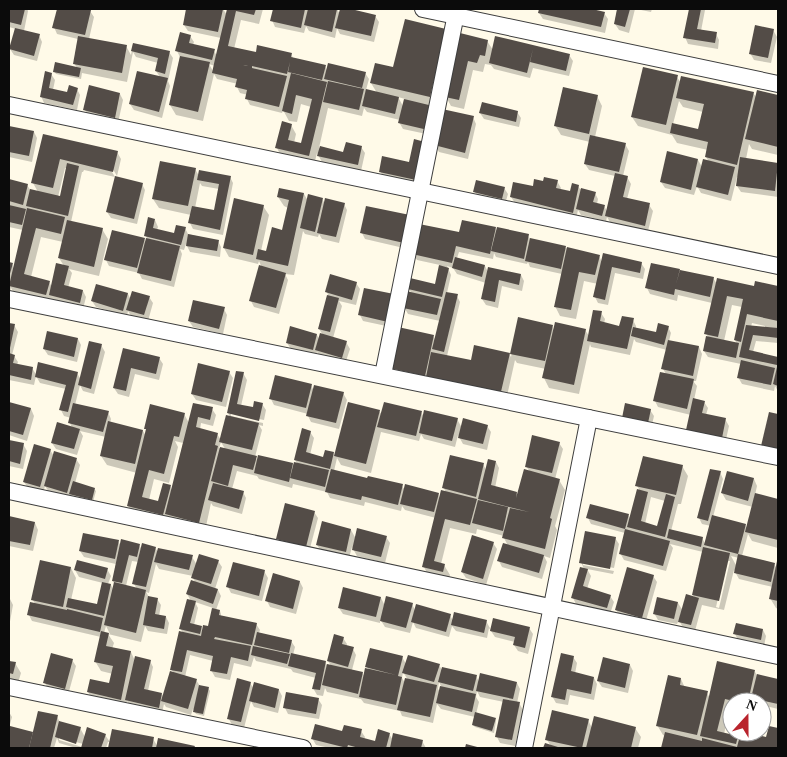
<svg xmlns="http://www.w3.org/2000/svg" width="787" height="757" font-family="Georgia,serif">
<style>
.shadow{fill:#0003;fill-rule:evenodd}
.building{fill:#534c47}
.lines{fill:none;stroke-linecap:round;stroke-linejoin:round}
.minor-casing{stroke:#3e3e3e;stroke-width:18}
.minor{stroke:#fff;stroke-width:16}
</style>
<rect width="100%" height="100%" fill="#fffae8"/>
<!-- shadow -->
<g class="shadow">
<polygon points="9,9 27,9 28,11 24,31 39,35 42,42 37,61 14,55 10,49 16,29 9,27"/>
<polygon points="58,9 80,9 90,11 94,17 89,39 126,46 131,55 133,44 169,52 173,58 168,81 170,86 162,118 134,110 130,104 160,77 156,71 158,63 136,57 133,52 127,82 82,73 81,79 56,74 54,71 77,68 74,63 78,39 57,34 54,27"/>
<path d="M187,9H223L227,15L228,9H263L259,24L241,20L234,49L254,53L291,54L293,58L325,66L327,70L365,73L369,79L366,90L377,93L371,83L394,69L445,30L431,135L403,129L399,122L400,120L367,112L364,108L362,116L328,108L319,148L344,153L361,147L365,153L361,171L322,162L317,153L314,165L282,158L277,148L291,125L296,134L294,143L302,145L311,107L301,104L297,122L289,121L283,110L282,113L250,105L247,99L248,95L240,93L237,87L238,84L217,79L214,74L203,121L176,115L170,105L180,57L177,51L190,36L194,42L193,45L214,51L217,56L221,38L188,31L184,25ZM209,64L215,66L213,71ZM398,97L405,99L403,106Z"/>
<polygon points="274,9 337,9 340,14 341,9 345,9 375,16 379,22 374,42 340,34 337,28 335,38 309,31 306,26 304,33 275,27 272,20"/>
<polygon points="540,9 585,9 604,13 608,19 605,33 543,19 539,13"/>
<polygon points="619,9 635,9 629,33 619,30 615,24"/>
<polygon points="636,9 652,9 651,12"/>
<polygon points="690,9 704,9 705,10 701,31 716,34 719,40 718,49 688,44 685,37"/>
<polygon points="773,30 777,37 771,63 754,60 750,53"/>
<polygon points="461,34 487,41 493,50 496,37 569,55 573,61 569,76 533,68 530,78 494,69 491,65 485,64 483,72 473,70 464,109 451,106 446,97"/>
<polygon points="51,74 55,80 53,90 68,94 77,89 80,95 77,110 44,103 41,96"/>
<path d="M677,77L681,83L753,93L756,97L757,91L778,96V155L752,149L749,144L746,159L778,164V197L741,192L737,186L739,177H737L731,201L701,193L697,186L694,195L665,188L661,182L698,160L702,167L709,162L706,157L708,150L677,143L672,135L638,126L632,117ZM679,101L683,107L703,112L699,131L673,124Z"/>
<polygon points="120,94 123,100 118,123 88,116 85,110"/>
<polygon points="597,96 602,106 595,137 625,144 629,151 623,176 627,177 631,184 627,199 649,205 653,211 648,231 610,222 607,217 606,221 581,215 578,210 576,219 515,203 511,197 544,182 557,181 561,188 560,190 571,192 578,186 580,189 595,193 598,199 597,204 604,206 607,211 615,176 589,170 585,164 590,142 561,135 555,125"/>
<polygon points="517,112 521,118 519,127 484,119 480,113"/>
<polygon points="473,117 476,124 468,159 439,152 435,145"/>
<polygon points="9,127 34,132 37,138 32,162 9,157"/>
<path d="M44,136L117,152L121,159L117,176L111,166L109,167L115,177L84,170L83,172H82L71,222L102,229L108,239L99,276L69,269L72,273L68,288L83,291L86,297L83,309L16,296L11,288L10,292L9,291V263L12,264L14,268L23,230L9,227V177L10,180L27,185L31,191L38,192L33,183ZM65,168H67L61,197H58ZM41,237L63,242L59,258L64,266L52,287L49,282L31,277Z"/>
<polygon points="410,163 419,186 384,178 380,171"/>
<path d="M195,169L199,176L230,177L233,183L223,235L193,229L190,223L191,215L159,208L153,199ZM200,183L202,186L219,189L215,212L195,208Z"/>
<polygon points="142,184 145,190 137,224 111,218 107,212"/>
<polygon points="504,188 508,194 505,204 478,198 475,192"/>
<polygon points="304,194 308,201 322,199 325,204 344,204 347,210 339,243 322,239 319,234 318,237 305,234 303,231 294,275 285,274 288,280 279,314 254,307 251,301 262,268 259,261 258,264 229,257 224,248 263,206 269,215 261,251 267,253 283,231 288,208 284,206 278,197"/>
<polygon points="155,220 158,227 157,230 175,234 185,228 188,234 218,241 221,247 220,257 190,252 186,244 184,250 180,249 182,254 174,287 142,279 139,273 109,266 106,260 144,239 146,242 147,238 145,235"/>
<polygon points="413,223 408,249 365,239 362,233"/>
<polygon points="495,228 497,232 528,236 531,240 599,256 602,262 641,263 645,269 643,279 615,273 608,305 598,303 595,297 598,284 584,281 576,319 560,316 555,306 562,274 530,267 528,262 527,264 496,257 494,253 493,259 459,252 457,258 485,266 488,272 521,275 524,281 522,291 502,286 498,308 486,305 482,299 486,283 457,274 453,268 447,266 451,275 447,293 457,296 460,302 447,356 470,361 509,354 511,357 519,319 552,326 554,330 585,330 589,336 601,313 605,319 604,324 620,327 633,320 636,326 636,329 657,334 668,327 671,333 669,341 699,347 702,354 696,381 693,381 697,386 694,400 704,402 708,408 706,415 725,419 729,426 725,444 691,415 658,407 655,401 666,374 663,369 667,350 636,342 634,339 630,355 591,347 590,344 579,394 549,388 544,378 546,369 517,363 515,360 505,405 396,377 391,368 433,336 436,341 440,321 408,314 404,307 412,294 409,289 436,285 440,265 417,260 413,254 460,234"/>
<path d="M652,264L713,278L717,284L754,287L756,282L778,287V343L756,341L753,352L778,358V391L775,386L774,391L742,384L738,377L741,364L708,357L704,351L708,337L706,333L712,303L678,295L677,301L650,294L647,288ZM732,305L742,307L735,340L737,344L724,341ZM752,323L765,326V328L751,327Z"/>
<polygon points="356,283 360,289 356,305 339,301 342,306 333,338 346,342 350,349 345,364 320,356 317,352 316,355 291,349 287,343 317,335 319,339 323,335 319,329 328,295 327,292"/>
<polygon points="365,289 391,327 363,321 360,315"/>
<polygon points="128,294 131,300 149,297 153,303 148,321 131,316 128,311 127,316 96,307 92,301"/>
<polygon points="224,309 227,315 223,334 193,327 189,321"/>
<path d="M9,324L14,325L18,332L12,355L14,356L18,362L17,365L32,368L37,376L77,373L81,380L101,345L105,352L94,394L83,391L80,385L75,405L108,412L111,419L110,423L143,431L146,436L147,431L145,428L184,414L189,423L194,404L212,409L216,415L213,426L201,423L200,430L217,434L221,440L230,417L228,413L243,373L247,380L241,406L254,409L262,404L266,410L264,420L231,413V416L263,423V426L259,425L262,430L255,457L258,461L259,456L298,465L295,460L302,430L310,432L314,438L310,455L324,458L333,453L335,457L348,403L379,411L382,415L421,412L424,417L457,419L462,428L487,426L491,432L487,450L463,444L458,435L455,447L424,439L421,434L419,441L381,432L371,473L341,465L337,458L334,471L402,486L405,490L438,494L440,498L446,493L444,488L483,464L486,470L496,462L499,468L495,488L516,493L518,496L530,472L526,466L559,443L563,449L555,479L559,480L565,490L555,526L557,530L550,558L544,556L547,562L542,579L502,567L499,561L508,546L504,538V536L477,529L476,534L450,528L441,564L444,565L450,575L448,581L429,577L424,567L436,518L405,510L402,506L401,511L365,502L364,506L330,498L327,492L293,484L292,488L259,479L257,476L237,471L232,489L243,492L246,498L242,514L213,506L211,503L205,531L134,516L128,506L137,473L107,465L101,456L106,437L80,431L83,436L77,455L56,449L52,443L72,428L70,423L71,418L64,416L61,410L66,389L40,383L36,376L34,385L9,380ZM175,441L183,443L172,490L170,486L159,502L149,500L154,479L169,483L178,447ZM221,442L225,449L219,448Z"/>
<polygon points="78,339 81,345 77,362 48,355 44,349"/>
<polygon points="124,349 159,358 163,364 159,380 135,374 129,397 118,394 114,388"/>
<polygon points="229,372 233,378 226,407 196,400 192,394"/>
<polygon points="311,385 314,391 343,393 347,400 339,429 311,422 308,416 308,414 274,405 271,399"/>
<polygon points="9,403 31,409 34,416 27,441 9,435"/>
<polygon points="650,410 654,416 651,429 627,424"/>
<polygon points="9,441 23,444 27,451 23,469 9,466"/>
<polygon points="50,450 54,456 76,459 80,465 75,483 94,489 96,491 93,502 49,492 45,486 43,493 28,488 24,482"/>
<path d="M682,466L688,476L681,504H678L671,531L702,538L706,545L711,526L702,524L699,518L720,472L723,479L713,517L745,525L747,528L753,507L726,500L722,493L754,479L757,486L755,495L778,501V548L752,541L748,534L742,556L774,564L777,569L778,563V609L776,608L770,598L773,587L739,579L734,570L724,610L702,605L695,631L683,628L679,620L677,624L658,620L654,613L678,603L683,611L695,598L693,595L703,552L670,544L673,548L666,571L624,560L620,553L625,533L591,524L588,518L628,515L631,519L639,489L637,486ZM651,497L665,501L658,527L645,524ZM731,556L739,558L737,567ZM727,561H730L719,608L716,607Z"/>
<polygon points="314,512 318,518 309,552 281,545 278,539"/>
<polygon points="9,518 35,523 38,530 33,551 9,546"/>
<polygon points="351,530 356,539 386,537 390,543 385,563 357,556 352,547 349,558 321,551 317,545"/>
<polygon points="615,538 619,544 614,568 583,562 583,565 614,571 613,574 587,569 591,576 587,589 610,596 614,602 610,614 576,604 573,598 584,569 581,562"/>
<path d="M118,541L121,546L139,545L142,550L155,548L158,552L192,557L197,565L218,561L222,567L215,589L218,590L221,596L216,610L220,611L221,614V616L256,624L260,630L259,633L291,641L295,647L293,655L325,662L327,665L331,666L328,661L343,638L347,644L346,647L353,649L356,655L352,670L362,673L365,677L369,670L367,667L402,657L406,664L439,665L442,670L476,676L479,682L517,683L520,689L517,703H519L523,710L515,746L500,743L497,737L504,702L480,697L477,691L476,697L479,702L476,714L495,719L496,721L494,733L475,727L473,725L475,717L441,709L437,704L433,723L402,716L400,711L364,703L361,699L327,692L325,688L323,696L317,695L313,688L316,678L293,672L291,669L256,661L254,657L251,667L234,663L230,680L215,677L211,670L213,661L190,655L185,677L196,680L200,686L208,688L210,691L204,716L196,714L193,709L191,715L166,707L164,704L162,713L130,706L127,701L126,709L94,702L88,692L110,685L113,674L101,671L95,661L101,637L32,621L29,615L35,604L33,600L71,568L76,578L71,600L98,606L103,583L79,577L75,570L107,569L111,576L108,584L111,585L113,589L115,584L113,581L116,564L84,557L80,551ZM132,561L139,562L134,584L137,589L126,586ZM156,564L159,569L193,576V578L195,582L187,594L191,601L180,628L183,633L171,669L174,673L164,698L162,694L148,691L153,667L150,661H135L131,652L112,649L114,643L108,634L141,642L145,626L148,631L167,634L169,623L166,617L159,616L161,605L157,599L149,597L146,592L149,593ZM195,602L213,608L209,627L203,631L201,627L194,625L198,608ZM106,626L110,634L104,633ZM403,672L408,680L405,683L402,678ZM439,682L442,688L440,692L438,689Z"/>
<polygon points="493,543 497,549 486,585 466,578 462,572"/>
<polygon points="264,571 268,578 262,601 231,593 228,587"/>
<polygon points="653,576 657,582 645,624 620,616 616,610"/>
<polygon points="300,582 303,588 296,614 270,607 267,601"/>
<polygon points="9,597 13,605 9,627"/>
<polygon points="381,598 385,606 412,604 415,610 450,615 453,621 486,621 491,630 529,628 533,634 528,654 518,651 514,645 515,642 495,637 489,628 487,638 456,631 452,626 449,637 416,628 413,622 410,633 385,627 380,619 380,623 343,614 339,608"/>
<polygon points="763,630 766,636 764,646 738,640 735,634"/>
<polygon points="573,657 577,663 575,674 594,678 597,684 594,700 570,695 568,705 556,703 552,696"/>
<polygon points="9,659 11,662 15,663 21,673 18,683 9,681"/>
<polygon points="72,660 76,666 68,695 48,689 45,683"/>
<polygon points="630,665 633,671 628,693 602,687 598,681"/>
<polygon points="755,672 757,675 778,680 778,709 762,705 762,702 732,702 732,708 730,708 724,734 737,738 740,742 742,732 753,732 756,736 767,739 770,728 778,729 778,748 663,748 665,736 663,735 657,725 681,679 685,688 707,693 710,698"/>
<polygon points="250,683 254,689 279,690 282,696 278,713 254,707 251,701 244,728 232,725 229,719"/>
<polygon points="318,699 322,705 319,719 288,714 285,708"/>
<path d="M9,712L12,717L9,728L34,734L57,716L60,723L80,728L85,737L105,735L110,742H108L106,748H76L59,743L57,738L54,748H9ZM59,737L83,744L82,747L59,740Z"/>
<polygon points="588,720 592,728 635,728 641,737 638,748 545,748 546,745 551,746 547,740"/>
<polygon points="113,730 153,739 158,747 194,747 195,748 109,748"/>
<polygon points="361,731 365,737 364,740 376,743 389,734 393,740 422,741 426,748 330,748 316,745 312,738"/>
</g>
<!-- building -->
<g class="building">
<polygon points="9,9 25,9 21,25 9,22"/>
<polygon points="57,9 85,9 91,10 85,35 52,28"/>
<polygon points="186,9 223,9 218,32 183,25"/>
<polygon points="227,9 256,9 254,15 236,11 228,46 256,52 257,45 292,53 291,57 326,65 322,80 288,72 290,62 287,74 252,66 252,68 287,76 279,107 245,99 247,90 235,87 237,79 212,73 215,59 248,66 215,59"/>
<polygon points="273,9 305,9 301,28 270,21"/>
<polygon points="308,9 337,9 332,32 304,25"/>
<polygon points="340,9 351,9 376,15 371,36 335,28"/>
<polygon points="539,9 592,9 605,12 601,27 538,13"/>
<polygon points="617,9 630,9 625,27 614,24"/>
<polygon points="689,9 701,9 697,29 717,32 715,43 683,38"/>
<polygon points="405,19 446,29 430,97 370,83 375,63 393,67"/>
<polygon points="755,25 774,29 768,58 749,54"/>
<polygon points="15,28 40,34 34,56 9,49"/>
<polygon points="180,32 191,35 189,43 215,49 212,60 175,51"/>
<polygon points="460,33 488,40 485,56 480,55 477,63 468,61 459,100 445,97"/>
<polygon points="78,36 127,45 122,73 73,64"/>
<polygon points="495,36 570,54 566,71 530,62 533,49 527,73 489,63"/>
<polygon points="133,43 170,51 165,74 155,71 158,58 131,51"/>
<polygon points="180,56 210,62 198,112 169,105"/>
<polygon points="55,62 81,68 79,77 53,72"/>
<polygon points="328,63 366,72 362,88 324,79"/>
<polygon points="643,67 678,75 666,125 631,117"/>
<polygon points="45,71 52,73 49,88 67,92 69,85 78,88 73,105 40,97"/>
<polygon points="137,71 168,78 159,112 129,104"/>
<polygon points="291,73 327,82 309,156 275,148 282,121 292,124 288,140 301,143 312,99 296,95 292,114 282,111"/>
<polygon points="681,76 754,92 737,165 705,157 708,142 670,133 672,123 698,129 704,104 676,98"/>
<polygon points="328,81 364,89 359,110 323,102"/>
<polygon points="89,85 120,93 115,118 83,110"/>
<polygon points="563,87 598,95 589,134 554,126"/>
<polygon points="366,89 399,97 395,114 362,106"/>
<polygon points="757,90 778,95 778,147 745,139"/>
<polygon points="404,99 433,106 428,130 398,123"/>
<polygon points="482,102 518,111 516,122 479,113"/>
<polygon points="442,109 474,116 465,153 434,145"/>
<polygon points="9,126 34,131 29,156 9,152"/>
<polygon points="43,134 118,151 113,172 60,159 53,188 31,183"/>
<polygon points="590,135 626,143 619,172 584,164"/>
<polygon points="414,139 425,142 416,180 379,172 382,156 409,162"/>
<polygon points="346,142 362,146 358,165 317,156 320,146 343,152"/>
<polygon points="667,151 698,159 691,190 660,182"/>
<polygon points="740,157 778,163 775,191 736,186"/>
<polygon points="703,159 735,167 728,195 696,187"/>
<polygon points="160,161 196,168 188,206 152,199"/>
<polygon points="67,163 79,166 68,216 26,206 30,189 60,196"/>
<polygon points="199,170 231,176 220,230 188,223 192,206 214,210 219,184 197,180"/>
<polygon points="615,173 628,176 623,197 650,203 645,226 605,216"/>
<polygon points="115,176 143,183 134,219 106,212"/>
<polygon points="544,177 558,180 556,188 570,191 572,183 579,185 573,213 510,197 513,182 533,186 534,179 543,181"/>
<polygon points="9,179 28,184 23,205 9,201"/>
<polygon points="476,180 505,187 502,199 473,192"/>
<polygon points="279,188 304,193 288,266 256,259 258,249 266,251 272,227 282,230 289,200 277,197"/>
<polygon points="581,188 596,192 593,202 605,205 602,216 576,209"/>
<polygon points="308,194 323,198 315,232 300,228"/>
<polygon points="234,198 264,205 253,255 223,248"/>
<polygon points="325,198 345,203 336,237 317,233"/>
<polygon points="9,205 26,209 22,225 9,222"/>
<polygon points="366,206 410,215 404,243 360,233"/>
<polygon points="27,208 65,217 61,234 36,228 24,274 50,281 46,295 9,286"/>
<polygon points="148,217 155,219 153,228 174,233 176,225 186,227 181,245 144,236"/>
<polygon points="67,220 103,228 94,267 58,258"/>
<polygon points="462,220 496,227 490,254 456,246 452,263 412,254 419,224 459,232"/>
<polygon points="497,227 529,234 524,259 491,251"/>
<polygon points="112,230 145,238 137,268 104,260"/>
<polygon points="188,234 219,240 217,251 186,246"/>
<polygon points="146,238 180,246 171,281 137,273"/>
<polygon points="530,238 566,246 561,269 525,261"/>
<polygon points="567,247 600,255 595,275 579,272 571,310 554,307"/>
<polygon points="603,253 642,262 640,273 612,267 605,300 593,297"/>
<polygon points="455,257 485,265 482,277 452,268"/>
<polygon points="9,262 13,263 9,277"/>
<polygon points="56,263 69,266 64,285 83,290 80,303 49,295"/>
<polygon points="651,263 680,269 676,284 680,270 714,277 710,297 675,289 674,295 645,288"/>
<polygon points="259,265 286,273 276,308 249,301"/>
<polygon points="439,265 449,268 442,297 408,289 410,278 435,284"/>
<polygon points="488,267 521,274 519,285 499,280 495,302 481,299"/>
<polygon points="330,274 357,282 352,300 325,292"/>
<polygon points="717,278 754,286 755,281 778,286 778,321 747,314 741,342 734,340 743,299 727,296 718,337 704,334"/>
<polygon points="96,284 128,293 123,311 91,301"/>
<polygon points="364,288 394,294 388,322 358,315"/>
<polygon points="132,291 150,296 144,315 126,310"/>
<polygon points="406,291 441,299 437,315 403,308"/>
<polygon points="446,292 458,294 444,352 432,349"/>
<polygon points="327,295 339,298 330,332 318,329"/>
<polygon points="193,300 225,307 219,329 188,321"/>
<polygon points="593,310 602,311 600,321 619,326 622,316 634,318 627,349 587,341"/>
<polygon points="518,317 553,325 545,361 510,354"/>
<polygon points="555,322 586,329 574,385 542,378"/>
<polygon points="9,323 15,324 10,348 9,348"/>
<polygon points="658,323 669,326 664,345 631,336 633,327 656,332"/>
<polygon points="746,325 778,328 778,338 753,335 749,350 778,357 777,365 739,357"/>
<polygon points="290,326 317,334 313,350 286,343"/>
<polygon points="398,327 434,335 425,376 389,368"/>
<polygon points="47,331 78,338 74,357 43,349"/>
<polygon points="320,333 347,341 342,358 315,350"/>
<polygon points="706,336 739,343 736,358 703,351"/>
<polygon points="668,340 699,346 693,376 661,369"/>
<polygon points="89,341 102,344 91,389 78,385"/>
<polygon points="474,345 510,353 500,396 426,377 431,352 471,360"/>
<polygon points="123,348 160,357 156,374 131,368 126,391 113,388"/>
<polygon points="9,353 15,355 13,363 33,367 31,380 9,375"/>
<polygon points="741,360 775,368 771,385 737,378"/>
<polygon points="38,362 78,372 68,412 59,410 66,385 35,377"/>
<polygon points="198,363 230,371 222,402 191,394"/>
<polygon points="777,367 778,368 778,386 773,384"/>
<polygon points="236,371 244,372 237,404 253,407 254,401 263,403 259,421 227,413"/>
<polygon points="660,372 694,379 687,409 653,401"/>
<polygon points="275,375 312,384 306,408 269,399"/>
<polygon points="314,385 344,392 336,423 306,416"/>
<polygon points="693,398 705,401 702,413 726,418 722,438 686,430"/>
<polygon points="9,402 31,408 23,435 9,431"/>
<polygon points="348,402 380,410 366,464 334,456"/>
<polygon points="384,402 422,411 416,436 377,427"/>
<polygon points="73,403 109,411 103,432 68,423"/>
<polygon points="193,403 213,407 210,420 198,417 196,427 218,433 215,445 218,446 199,523 165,514"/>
<polygon points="625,403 651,409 648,423 622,418"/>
<polygon points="150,404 185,413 179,437 174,436 164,474 149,470 142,497 158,501 163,483 171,485 163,515 127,506 146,429 144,429"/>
<polygon points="424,410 458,418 452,441 419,433"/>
<polygon points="769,412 778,414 778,450 761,446"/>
<polygon points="226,415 259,423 252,450 219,442"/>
<polygon points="463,418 488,425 483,444 458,438"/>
<polygon points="108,421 143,430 135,464 100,456"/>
<polygon points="57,422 80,429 74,449 51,443"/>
<polygon points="302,428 311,431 306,452 323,457 325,450 334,452 330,469 294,460"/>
<polygon points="532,435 560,442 552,473 525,467"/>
<polygon points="9,440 24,443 20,464 9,461"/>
<polygon points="34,444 51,449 40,487 23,482"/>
<polygon points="220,447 257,456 253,470 233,465 228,486 211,481"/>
<polygon points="54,451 77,458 67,493 44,486"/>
<polygon points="258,455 293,463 289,482 254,473"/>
<polygon points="450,455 484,463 476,497 442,488"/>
<polygon points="643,456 683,465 676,495 635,486"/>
<polygon points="488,459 496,461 491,485 517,492 516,498 524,469 560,479 550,518 552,519 545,549 502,538 510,508 529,512 478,499"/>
<polygon points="294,462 329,470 325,487 290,478"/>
<polygon points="331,469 367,478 368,476 403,484 398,505 362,496 361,500 325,492"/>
<polygon points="710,469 721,471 708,521 697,518"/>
<polygon points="727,471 754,478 748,501 721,493"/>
<polygon points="73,481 95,488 92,500 69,494"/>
<polygon points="213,483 244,491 239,509 208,500"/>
<polygon points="405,484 439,493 434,512 400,504"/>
<polygon points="637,489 648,492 641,521 657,526 666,494 675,497 665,537 627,527"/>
<polygon points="441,490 477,499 470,525 445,519 434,561 445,564 443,572 422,567"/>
<polygon points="755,493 778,499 778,540 745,532"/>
<polygon points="478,500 508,507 503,531 472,523"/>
<polygon points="285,503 315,511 306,547 276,539"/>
<polygon points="590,504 629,514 625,529 670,541 663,566 619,554 625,529 586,518"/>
<polygon points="712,515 746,524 738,554 704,545"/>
<polygon points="9,516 35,522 30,545 9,541"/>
<polygon points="322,521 351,529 346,552 316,545"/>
<polygon points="357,528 387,536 381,557 352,550"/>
<polygon points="669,529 703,537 701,547 667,538"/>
<polygon points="585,531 616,537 610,569 579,563"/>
<polygon points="83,533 119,540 115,559 79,551"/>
<polygon points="472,535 494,542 483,579 461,572"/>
<polygon points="121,539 140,544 137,557 129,555 122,583 112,581"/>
<polygon points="142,543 156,547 146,587 132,584"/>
<polygon points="503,543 544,555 539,573 497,561"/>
<polygon points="703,547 730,553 719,601 692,595"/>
<polygon points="158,548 193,555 189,570 154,562"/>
<polygon points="199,554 219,560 211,584 191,578"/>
<polygon points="738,554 775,563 771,582 734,573"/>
<polygon points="40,560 71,567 63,607 31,600"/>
<polygon points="77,560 108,568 105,579 74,570"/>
<polygon points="777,561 778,561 778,601 769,599"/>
<polygon points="233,562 265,570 259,596 226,587"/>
<polygon points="580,567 588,569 583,586 611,595 607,608 571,598"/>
<polygon points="627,567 654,575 642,618 615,610"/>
<polygon points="273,573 300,581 293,609 265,601"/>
<polygon points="191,580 218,589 213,604 186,594"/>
<polygon points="102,582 111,584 104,616 66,607 68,598 97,604"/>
<polygon points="114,582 146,590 136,633 104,625"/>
<polygon points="343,587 381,597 376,617 338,608"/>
<polygon points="686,594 699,598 691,625 678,622"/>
<polygon points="148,596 158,598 155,614 166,616 164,629 143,625"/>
<polygon points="386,596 413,603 406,628 380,621"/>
<polygon points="657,597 678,602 674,619 653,614"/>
<polygon points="187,599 196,601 190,623 202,626 200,634 179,629"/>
<polygon points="30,602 67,610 67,609 103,618 100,632 27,615"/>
<polygon points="416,604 451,614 446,632 411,622"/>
<polygon points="212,608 220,610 219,615 257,623 252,645 215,637 214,639 251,646 248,661 231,657 227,674 210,671 213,656 187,650 182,672 170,670 179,631 201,636 203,625 208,626"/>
<polygon points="454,612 487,620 484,633 451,625"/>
<polygon points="493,618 530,627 525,648 513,645 515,637 490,631"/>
<polygon points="736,623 763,629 761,640 733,634"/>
<polygon points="101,631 109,633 106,646 131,651 121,700 87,692 90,679 109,683 113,666 94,662"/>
<polygon points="257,632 292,640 289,653 254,645"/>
<polygon points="334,634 344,637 342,644 354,647 348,667 327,661"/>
<polygon points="253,646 290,654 287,664 251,655"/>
<polygon points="370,648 403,656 398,676 402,677 396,705 359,697 365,668 396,675 365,667"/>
<polygon points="51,653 73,659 65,689 43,683"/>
<polygon points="291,653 326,661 320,690 312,689 316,673 288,666"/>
<polygon points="561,653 574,656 571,671 594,677 591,694 567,689 565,700 551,697"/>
<polygon points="408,655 440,664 434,682 402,673"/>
<polygon points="135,656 151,660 144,689 162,693 159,708 125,700"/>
<polygon points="603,657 630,664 625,688 597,681"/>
<polygon points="9,661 16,662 13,674 9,673"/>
<polygon points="717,661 755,670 748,702 738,702 725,699 717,731 738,736 736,744 700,736"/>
<polygon points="327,664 363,672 358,694 322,685"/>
<polygon points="442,667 477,675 473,691 438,682"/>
<polygon points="170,671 197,679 188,709 161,701"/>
<polygon points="480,673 517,682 513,699 476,691"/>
<polygon points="757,674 778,679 778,704 751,698"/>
<polygon points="668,675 681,678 680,685 708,691 697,735 656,726"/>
<polygon points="237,678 251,682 241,722 227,719"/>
<polygon points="405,678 437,685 430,717 397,710"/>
<polygon points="254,682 279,689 275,708 249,701"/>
<polygon points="199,685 209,687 203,714 193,712"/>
<polygon points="440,686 476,694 472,712 436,703"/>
<polygon points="286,692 319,698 316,714 283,708"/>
<polygon points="503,699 520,702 512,740 495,737"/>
<polygon points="552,710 589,719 582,748 545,740"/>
<polygon points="38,711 58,715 50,748 29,748"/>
<polygon points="475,712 496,718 492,731 472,725"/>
<polygon points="594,716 636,727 631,748 586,748"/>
<polygon points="59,721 81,727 76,744 55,737"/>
<polygon points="315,724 342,731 344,725 362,729 360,737 375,741 378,729 390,733 386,748 359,748 348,745 347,748 311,739"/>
<polygon points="10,726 33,732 29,748 9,748"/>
<polygon points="769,726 778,728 777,737 778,737 778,748 661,748 665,732 702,741 702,738 737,747 741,732 753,732 753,734 766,737"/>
<polygon points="87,727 106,734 101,748 81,748"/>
<polygon points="112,729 154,737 152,748 108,748"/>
<polygon points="393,733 423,740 421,748 390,748"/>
<polygon points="158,738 195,746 194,748 156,748"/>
<polygon points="545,743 561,748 543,748"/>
<polygon points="466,744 481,748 465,748"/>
</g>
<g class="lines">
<defs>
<g id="minor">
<polyline points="423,9 778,84"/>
<polyline points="9,105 778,266"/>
<polyline points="9,299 778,457"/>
<polyline points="383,375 457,9"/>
<polyline points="9,491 778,656"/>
<polyline points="9,687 303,748"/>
<polyline points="524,748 589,418"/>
</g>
</defs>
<!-- minor casing -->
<use href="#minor" class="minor-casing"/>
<!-- minor -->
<use href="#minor" class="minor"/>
</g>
<!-- border -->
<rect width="787" height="757" fill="none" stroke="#0b0b0b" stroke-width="20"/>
<!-- north arrow -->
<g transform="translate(747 717) rotate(21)"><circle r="24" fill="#ffffff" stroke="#9d9d9d"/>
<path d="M0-4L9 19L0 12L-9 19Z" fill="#b9242d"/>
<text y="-8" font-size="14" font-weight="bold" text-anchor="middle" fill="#0b0b0b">N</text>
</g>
</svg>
